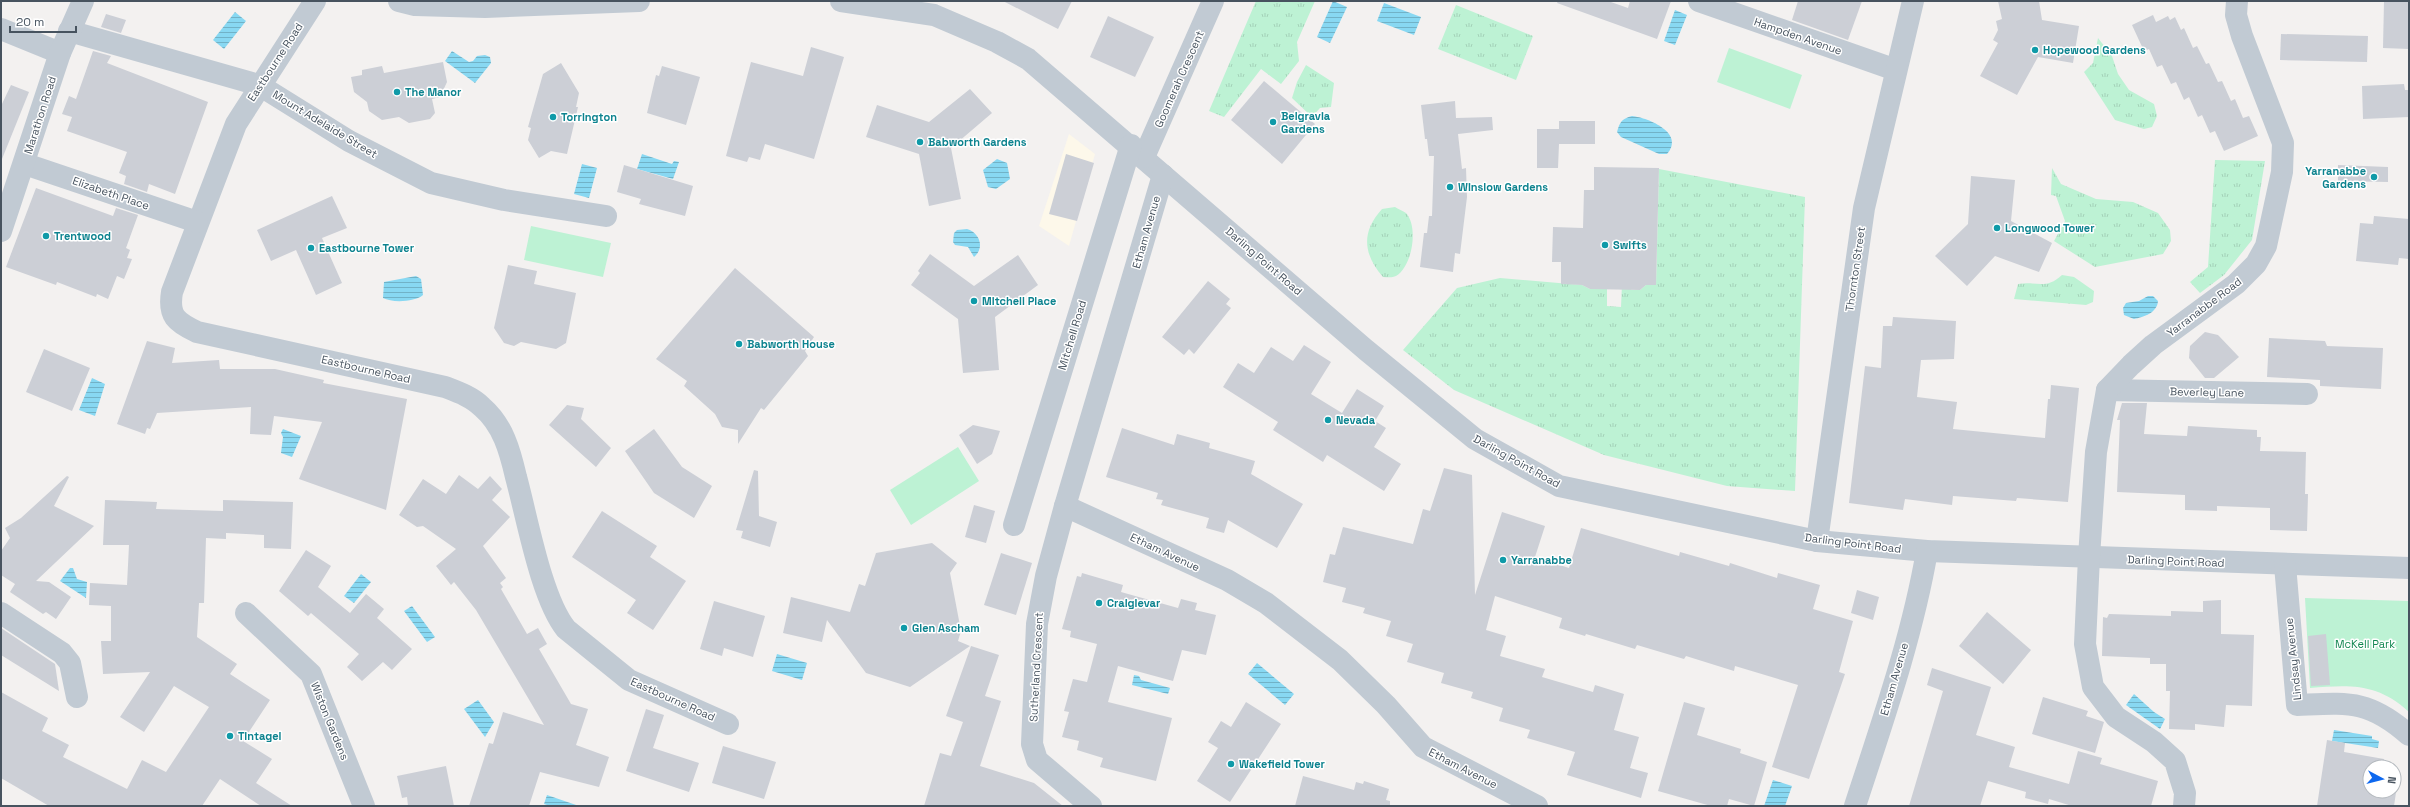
<svg xmlns="http://www.w3.org/2000/svg" width="2410" height="807" font-family="'Space Grotesk',sans-serif">
<style>
.commercial{fill:#fdf8ea}
.grass{fill:url(#grass-tufts)}
.park{fill:#bdf2d4}
.water{fill:url(#water-rules)}
.building{fill:#cccfd6}
.lines{fill:none;stroke-linecap:round;stroke-linejoin:round}
.minor{stroke:#c1cad3;stroke-width:22}
.culture-dot{fill:#0f9aa8;stroke:#fff;stroke-width:1.5}
.labels{text-anchor:middle;stroke-width:3;stroke-linejoin:round;paint-order:stroke}
.street-label{font-size:11px;fill:#47535f;stroke:#fff}
.culture-label{font-size:11px;font-weight:bold;fill:#0d838f;stroke:#fff;text-anchor:start}
.park-label{font-size:11px;fill:#128751;stroke:#fff}
</style>
<defs>
<pattern id="grass-tufts" width="24" height="20" patternUnits="userSpaceOnUse"><rect width="24" height="20" fill="#bdf2d4"/><path d="M3 7l-1-3M5 7V3M7 7l1-3M15 17l-1-3M17 17v-4M19 17l1-3" fill="none" stroke="#a4d1b8"/></pattern>
<pattern id="water-rules" width="6" height="5" patternUnits="userSpaceOnUse"><rect width="6" height="5" fill="#88d8f2"/><path d="M0 2.5h6" fill="none" stroke="#71b2c7"/></pattern>
</defs>
<rect width="100%" height="100%" fill="#f3f1f0"/>
<!-- commercial -->
<polygon class="commercial" points="1069,134 1095,154 1069,246 1039,226"/>
<!-- grass -->
<g class="grass">
<polygon points="1256,1 1315,1 1297,42 1299,61 1281,84 1261,69 1224,117 1209,111"/>
<polygon points="1456,5 1533,36 1516,80 1438,49"/>
<polygon points="2098,38 2112,56 2118,74 2129,90 2154,104 2157,116 2152,127 2144,129 2115,120 2084,72 2093,63"/>
<polygon points="1306,65 1334,83 1331,107 1320,108 1312,117 1292,98 1297,82"/>
<polygon points="2215,160 2265,161 2252,240 2224,275 2200,293 2190,282 2208,267"/>
<polygon points="2052,168 2061,184 2096,199 2133,202 2158,213 2170,230 2171,241 2163,254 2095,267 2054,241 2065,221 2056,196 2051,195"/>
<polygon points="1659,169 1805,197 1795,491 1727,486 1604,455 1454,390 1403,350 1457,288 1500,278 1582,285 1590,289 1607,285 1607,306 1621,307 1622,284 1632,290 1640,290 1646,285 1656,285"/>
<path d="M1395,207C1398,209 1403,211 1406,213C1419,227 1412,267 1396,276C1392,278 1387,277 1383,277C1363,254 1361,232 1382,209Z"/>
<path d="M2062,275L2074,277L2094,291L2093,302L2086,305L2014,299L2018,284C2037,281 2046,290 2062,275Z"/>
</g>
<!-- park -->
<g class="park">
<polygon points="1729,48 1802,75 1790,109 1717,82"/>
<polygon points="531,226 611,243 603,277 524,260"/>
<polygon points="958,447 979,481 911,525 890,490"/>
<path d="M2305,598L2409,601V712C2377,683 2351,685 2310,688Z"/>
</g>
<!-- water -->
<g class="water">
<polygon points="1333,1 1347,7 1330,43 1317,37"/>
<polygon points="1384,3 1421,17 1414,35 1377,21"/>
<polygon points="1675,10 1687,15 1675,45 1664,41"/>
<polygon points="235,12 246,21 224,49 213,40"/>
<polygon points="452,51 469,62 473,61 477,56 485,55 490,57 491,63 475,83 445,61"/>
<path d="M1632,116C1649,118 1685,133 1667,154H1659L1621,137L1617,132C1620,121 1622,119 1632,116Z"/>
<polygon points="642,154 672,164 674,161 679,162 673,179 637,169"/>
<polygon points="997,159 1007,163 1010,179 996,189 988,187 983,170"/>
<polygon points="582,164 597,168 589,198 574,194"/>
<path d="M967,229C980,233 985,248 974,257L968,247L955,245L953,242L954,233L957,230Z"/>
<path d="M416,276L421,279L423,295C415,302 392,303 383,298L384,282Z"/>
<path d="M2148,296H2153L2158,301C2157,313 2144,317 2134,319L2124,315L2123,308L2126,303L2139,301Z"/>
<polygon points="92,378 105,384 95,416 79,410"/>
<polygon points="283,429 301,436 292,457 281,453 283,437 281,433"/>
<polygon points="70,568 73,568 77,579 87,582 86,598 60,581"/>
<polygon points="361,574 371,582 354,603 344,596"/>
<polygon points="412,606 435,637 427,642 404,611"/>
<polygon points="777,654 807,663 802,680 772,671"/>
<polygon points="1257,663 1294,694 1285,705 1248,674"/>
<polygon points="1134,675 1139,676 1141,680 1170,688 1168,694 1132,685"/>
<polygon points="2134,694 2154,712 2165,719 2160,729 2126,705"/>
<polygon points="478,700 494,722 485,737 464,709"/>
<polygon points="2334,730 2372,736 2372,739 2379,741 2378,748 2332,741"/>
<polygon points="1773,780 1792,786 1785,806 1764,806"/>
<polygon points="547,795 579,806 550,806 544,804"/>
</g>
<!-- building -->
<g class="building">
<polygon points="1003,1 1072,1 1058,29"/>
<polygon points="1558,1 1608,1 1628,8 1630,1 1671,1 1657,39 1557,3"/>
<polygon points="1798,1 1862,1 1848,40 1792,20"/>
<polygon points="1998,1 2039,1 2042,20 2079,26 2073,63 2038,57 2017,95 1980,76 1998,43 1993,40 1998,30 1996,21 2002,19"/>
<polygon points="2384,1 2409,1 2409,49 2383,48"/>
<polygon points="106,14 126,20 121,33 101,27"/>
<polygon points="2153,15 2156,22 2168,16 2170,20 2175,17 2181,30 2184,28 2193,48 2197,46 2206,64 2209,63 2218,82 2222,81 2231,101 2235,99 2243,118 2249,116 2258,136 2224,151 2215,131 2210,133 2202,115 2198,117 2189,97 2184,100 2176,82 2171,84 2162,65 2157,67 2149,49 2144,51 2132,25"/>
<polygon points="1108,16 1154,37 1135,77 1090,57"/>
<polygon points="2281,34 2368,36 2367,62 2280,60"/>
<polygon points="811,47 844,57 814,159 765,144 760,160 749,157 747,162 726,156 751,62 803,76"/>
<polygon points="93,51 111,56 107,63 208,102 175,194 149,184 147,192 124,184 126,176 119,173 127,152 67,131 72,117 62,114 69,96 76,99"/>
<polygon points="443,62 447,82 440,97 432,99 435,113 430,119 409,123 399,117 382,120 369,111 367,102 354,92 351,77 362,75 362,70 382,66 384,73"/>
<polygon points="561,63 579,93 576,107 578,107 567,154 551,151 539,158 528,140 531,128 528,127 543,74"/>
<polygon points="662,66 700,77 686,125 647,113 656,75 659,76"/>
<polygon points="1264,81 1315,124 1282,164 1231,120"/>
<polygon points="2404,84 2405,90 2409,90 2409,117 2363,119 2362,86"/>
<polygon points="11,85 29,92 2,159 1,106"/>
<polygon points="970,89 992,113 951,148 961,199 929,206 919,154 866,137 877,105 929,122"/>
<polygon points="1455,101 1456,118 1492,117 1493,130 1458,134 1462,169 1466,168 1467,197 1460,254 1455,253 1453,272 1420,267 1424,233 1427,233 1429,216 1432,216 1434,156 1429,156 1427,139 1425,139 1421,105"/>
<polygon points="1559,121 1595,121 1595,144 1559,144 1558,168 1537,168 1537,129 1559,129 1559,132"/>
<polygon points="1066,154 1094,163 1077,221 1049,214"/>
<polygon points="624,165 693,186 685,216 639,204 641,199 617,192"/>
<polygon points="2338,165 2388,167 2388,182 2338,181"/>
<polygon points="1594,167 1659,168 1656,285 1646,285 1640,290 1590,289 1582,285 1561,284 1561,262 1552,262 1553,227 1583,228 1584,190 1594,190"/>
<polygon points="1971,176 2015,180 2011,221 2052,243 2039,272 1995,256 1967,286 1935,256 1968,224"/>
<polygon points="36,188 113,216 116,208 138,215 126,248 130,250 127,258 132,259 124,279 117,276 108,299 97,294 96,297 57,282 56,285 6,267"/>
<polygon points="332,196 347,228 322,238 342,283 316,295 296,250 271,261 257,230"/>
<polygon points="2374,216 2409,219 2409,259 2399,258 2398,265 2356,261 2360,223 2373,224"/>
<polygon points="930,254 974,286 1018,255 1038,285 995,317 999,370 963,373 958,319 911,285 920,273 918,271"/>
<polygon points="508,265 537,271 534,284 576,293 566,343 556,349 521,342 514,346 504,343 494,328"/>
<polygon points="735,268 814,337 805,351 808,356 764,410 761,408 738,444 738,430 722,427 715,414 684,386 687,381 656,359"/>
<polygon points="1208,281 1230,299 1226,304 1231,308 1194,354 1189,349 1184,355 1162,337"/>
<polygon points="1893,317 1956,321 1954,359 1921,360 1917,397 1957,402 1953,429 2045,438 2048,399 2050,399 2051,385 2079,388 2068,502 2017,498 2016,501 1953,496 1952,505 1905,499 1903,510 1849,503 1865,366 1881,368 1883,326 1892,326"/>
<polygon points="2205,332 2218,335 2239,357 2214,378 2205,378 2189,358 2190,346"/>
<polygon points="2269,338 2325,341 2327,346 2383,348 2381,389 2320,386 2320,380 2267,377"/>
<polygon points="147,341 175,348 172,363 219,360 220,369 275,369 324,380 323,383 407,399 386,510 299,479 322,422 274,416 271,435 250,434 251,407 157,413 150,429 147,428 145,434 117,424"/>
<polygon points="1304,345 1331,362 1311,394 1342,413 1357,389 1384,406 1375,421 1386,428 1374,447 1401,464 1384,491 1327,455 1323,462 1273,430 1278,422 1223,387 1238,363 1254,373 1271,347 1293,361"/>
<polygon points="44,349 90,368 72,411 26,392"/>
<polygon points="2122,403 2147,403 2144,434 2187,436 2188,426 2257,430 2257,437 2261,437 2260,451 2306,452 2305,494 2308,494 2307,531 2270,530 2270,508 2217,506 2217,511 2185,510 2185,495 2117,492 2120,420 2117,420"/>
<polygon points="567,405 584,408 581,419 611,448 596,467 549,425"/>
<polygon points="973,425 1000,431 992,454 977,464 959,435"/>
<polygon points="1122,428 1174,445 1177,434 1210,443 1209,448 1255,461 1251,474 1303,504 1277,548 1228,520 1224,533 1206,528 1209,518 1161,505 1163,500 1156,499 1158,493 1106,477"/>
<polygon points="654,429 682,467 712,486 694,518 654,493 625,451"/>
<polygon points="1444,468 1472,475 1475,595 1502,512 1545,526 1535,557 1569,568 1581,528 1679,556 1680,552 1729,566 1730,563 1777,578 1778,573 1820,585 1813,609 1853,621 1839,672 1845,674 1809,779 1772,767 1798,685 1735,666 1734,671 1686,656 1684,659 1637,645 1635,649 1586,634 1585,636 1559,628 1562,618 1495,596 1486,630 1506,636 1500,656 1545,669 1542,677 1593,692 1595,685 1624,694 1614,730 1639,737 1630,768 1648,773 1641,798 1567,775 1575,752 1527,738 1530,730 1499,721 1503,708 1471,698 1473,692 1441,683 1444,673 1407,662 1413,644 1386,636 1391,621 1363,613 1365,608 1342,602 1346,588 1323,582 1330,554 1335,555 1343,527 1413,544 1423,509 1430,511"/>
<polygon points="754,470 758,471 759,516 777,522 770,547 741,538 743,531 736,530"/>
<polygon points="459,475 478,489 490,476 502,489 492,500 510,517 483,546 506,578 500,583 503,587 501,589 527,634 538,628 547,644 539,649 571,704 588,709 576,745 609,757 599,787 540,772 529,806 469,806 489,743 493,744 503,712 544,725 476,610 454,582 451,585 436,566 456,549 423,526 417,527 399,515 423,479 446,494"/>
<polygon points="67,476 69,477 54,506 94,526 36,581 49,582 71,597 56,619 46,612 43,614 10,592 15,584 1,575 1,551 10,538 5,528 21,518"/>
<polygon points="105,500 157,502 156,509 223,511 223,500 293,502 291,549 264,548 264,535 226,533 226,539 206,538 204,603 199,603 197,637 237,664 230,674 270,700 243,741 272,759 256,783 292,806 261,806 220,779 202,806 49,806 1,778 1,692 48,718 42,731 69,745 63,757 127,789 142,760 166,772 209,707 174,686 144,732 120,717 150,672 103,674 101,641 111,641 111,606 89,605 90,583 127,585 129,545 103,545"/>
<polygon points="974,505 995,511 986,543 965,537"/>
<polygon points="602,511 657,546 650,557 686,581 653,630 627,613 636,600 572,557"/>
<polygon points="932,543 957,563 950,573 961,631 958,641 970,646 910,687 866,673 827,620 822,642 783,633 791,597 850,612 859,584 865,586 876,553"/>
<polygon points="306,550 331,566 318,587 350,613 366,594 384,609 377,618 412,649 392,670 383,662 362,681 347,667 359,654 311,613 308,616 279,591"/>
<polygon points="1001,553 1032,563 1016,615 984,605"/>
<polygon points="1082,573 1123,585 1121,592 1178,608 1181,599 1197,603 1195,610 1216,615 1206,655 1182,650 1173,681 1118,666 1108,702 1172,718 1156,781 1100,767 1103,758 1077,750 1079,741 1062,737 1069,712 1064,711 1073,679 1087,682 1097,644 1070,637 1071,631 1062,629 1077,576 1081,577"/>
<polygon points="1857,590 1879,597 1873,620 1851,613"/>
<polygon points="2221,600 2221,634 2254,635 2252,706 2226,705 2224,727 2195,724 2195,730 2169,729 2170,691 2166,691 2166,664 2150,664 2150,658 2102,656 2103,617 2107,618 2109,614 2171,616 2171,611 2203,612 2203,601"/>
<polygon points="714,601 765,616 753,657 724,648 722,656 700,649"/>
<polygon points="1987,612 2031,650 2003,684 1959,646"/>
<polygon points="1,628 55,664 59,691 1,655"/>
<polygon points="2326,634 2330,685 2311,686 2308,636"/>
<polygon points="971,646 999,655 985,696 1001,701 980,766 1034,783 1063,806 924,806 940,753 951,756 963,722 946,716"/>
<polygon points="1932,668 1991,687 1976,735 2015,747 2009,767 2069,784 2078,751 2102,758 2100,764 2158,781 2151,806 2072,806 2049,799 2048,804 2025,798 2026,792 1988,781 1980,806 1909,806 1943,691 1927,685"/>
<polygon points="2043,697 2088,711 2086,716 2104,722 2095,753 2032,734"/>
<polygon points="1246,702 1281,724 1230,802 1197,781 1218,748 1208,742 1221,721 1231,727"/>
<polygon points="1684,702 1705,708 1697,735 1741,749 1740,753 1767,762 1754,806 1729,799 1727,806 1711,806 1658,791"/>
<polygon points="646,709 664,715 653,748 699,763 689,792 626,771"/>
<polygon points="2327,740 2345,743 2344,752 2384,759 2383,767 2370,767 2370,791 2394,791 2394,779 2398,779 2394,806 2317,806"/>
<polygon points="723,746 776,762 764,799 712,783"/>
<polygon points="446,766 454,806 408,806 407,797 402,798 397,776"/>
<polygon points="1303,776 1354,790 1356,782 1363,784 1364,781 1389,789 1386,800 1390,801 1390,806 1295,806"/>
</g>
<g class="lines">
<!-- minor -->
<g class="minor">
<path d="M315,1L236,124L172,292C168,316 176,322 197,332L445,387C458,392 472,397 482,407C503,425 510,451 516,477C527,517 541,598 566,629L629,680L728,724"/>
<polyline points="399,1 415,5 485,7 639,1"/>
<polyline points="841,1 934,15 997,42 1028,59 1366,350 1475,439 1559,486 1817,541 1927,551 2409,568"/>
<polyline points="1699,1 1896,70"/>
<polyline points="1,29 60,53"/>
<polyline points="69,31 259,85 349,141 431,183 504,200 606,216"/>
<polyline points="1144,157 1213,1"/>
<polyline points="25,164 197,222"/>
<polyline points="1,231 60,53 83,1"/>
<polyline points="2107,390 2307,394"/>
<polyline points="1065,506 1227,580 1266,603 1340,660 1386,705 1423,747 1537,806"/>
<polyline points="1014,525 1131,145"/>
<polyline points="1817,541 1864,208 1913,1"/>
<path d="M2285,565L2297,705C2348,703 2368,699 2409,735"/>
<polyline points="1,613 62,653 70,663 77,697"/>
<polyline points="246,613 311,674 364,806"/>
<polyline points="1091,806 1037,760 1032,744 1037,624 1046,576 1065,506 1163,175"/>
<path d="M1855,806C1882,723 1912,638 1927,551"/>
<polyline points="2184,806 2185,793 2175,761 2154,742 2116,717 2093,687 2085,644 2089,557 2096,452 2107,390 2131,365 2153,345 2236,284 2256,264 2266,246 2282,172 2283,143 2242,36 2236,15 2237,1"/>
</g>
</g>
<!-- markers -->
<g class="culture-dot">
<circle cx="2035" cy="50" r="4"/>
<circle cx="397" cy="92" r="4"/>
<circle cx="553" cy="117" r="4"/>
<circle cx="1273" cy="122" r="4"/>
<circle cx="920" cy="142" r="4"/>
<circle cx="2374" cy="177" r="4"/>
<circle cx="1450" cy="187" r="4"/>
<circle cx="1997" cy="228" r="4"/>
<circle cx="46" cy="236" r="4"/>
<circle cx="1605" cy="245" r="4"/>
<circle cx="311" cy="248" r="4"/>
<circle cx="974" cy="301" r="4"/>
<circle cx="739" cy="344" r="4"/>
<circle cx="1328" cy="420" r="4"/>
<circle cx="1503" cy="560" r="4"/>
<circle cx="1099" cy="603" r="4"/>
<circle cx="904" cy="628" r="4"/>
<circle cx="230" cy="736" r="4"/>
<circle cx="1231" cy="764" r="4"/>
</g>
<g class="labels">
<!-- street labels -->
<g class="street-label">
<text transform="translate(1798 36) rotate(19)" y="4">Hampden Avenue</text>
<text transform="translate(275 62) rotate(-57)" y="4">Eastbourne Road</text>
<text transform="translate(1179 79) rotate(-66)" y="4">Goomerah Crescent</text>
<text transform="translate(40 115) rotate(-72)" y="4">Marathon Road</text>
<text transform="translate(325 124) rotate(31)" y="4">Mount Adelaide Street</text>
<text transform="translate(111 193) rotate(19)" y="4">Elizabeth Place</text>
<text transform="translate(1146 232) rotate(-74)" y="4">Etham Avenue</text>
<text transform="translate(1264 261) rotate(41)" y="4">Darling Point Road</text>
<text transform="translate(1855 269) rotate(-82)" y="4">Thornton Street</text>
<text transform="translate(2204 307) rotate(-37)" y="4">Yarranabbe Road</text>
<text transform="translate(1072 335) rotate(-73)" y="4">Mitchell Road</text>
<text transform="translate(366 369) rotate(13)" y="4">Eastbourne Road</text>
<text transform="translate(2207 392) rotate(1)" y="4">Beverley Lane</text>
<text transform="translate(1517 461) rotate(29)" y="4">Darling Point Road</text>
<text transform="translate(1853 543) rotate(7)" y="4">Darling Point Road</text>
<text transform="translate(1165 552) rotate(25)" y="4">Etham Avenue</text>
<text transform="translate(2176 561) rotate(2)" y="4">Darling Point Road</text>
<text transform="translate(2293 659) rotate(-96)" y="4">Lindsay Avenue</text>
<text transform="translate(1036 667) rotate(-87)" y="4">Sutherland Crescent</text>
<text transform="translate(1894 679) rotate(-74)" y="4">Etham Avenue</text>
<text transform="translate(673 699) rotate(24)" y="4">Eastbourne Road</text>
<text transform="translate(330 721) rotate(68)" y="4">Wiston Gardens</text>
<text transform="translate(1463 768) rotate(27)" y="4">Etham Avenue</text>
</g>
<!-- culture labels -->
<g class="culture-label">
<text x="2043" y="54">Hopewood Gardens</text>
<text x="405" y="96">The Manor</text>
<text x="1281" y="120">Belgravia<tspan x="1281" dy="13">Gardens</tspan></text>
<text x="561" y="121">Torrington</text>
<text x="928" y="146">Babworth Gardens</text>
<text x="2366" y="175" text-anchor="end">Yarranabbe<tspan x="2366" dy="13">Gardens</tspan></text>
<text x="1458" y="191">Winslow Gardens</text>
<text x="2005" y="232">Longwood Tower</text>
<text x="54" y="240">Trentwood</text>
<text x="1613" y="249">Swifts</text>
<text x="319" y="252">Eastbourne Tower</text>
<text x="982" y="305">Mitchell Place</text>
<text x="747" y="348">Babworth House</text>
<text x="1336" y="424">Nevada</text>
<text x="1511" y="564">Yarranabbe</text>
<text x="1107" y="607">Craigievar</text>
<text x="912" y="632">Glen Ascham</text>
<text x="238" y="740">Tintagel</text>
<text x="1239" y="768">Wakefield Tower</text>
</g>
<!-- park labels -->
<g class="park-label">
<text x="2365" y="648">McKell Park</text>
</g>
</g>
<!-- border -->
<rect width="2410" height="807" fill="none" stroke="#47535f" stroke-width="4"/>
<!-- north arrow -->
<g transform="translate(2382 779) rotate(97)"><circle r="19" fill="#ffffff" stroke="#b5babf"/>
<path d="M0-3L7 15L0 10L-7 15Z" fill="#0e68ef"/>
<text y="-6" font-size="11" font-weight="bold" text-anchor="middle" fill="#47535f">N</text>
</g>
<!-- scale -->
<path d="M10 26v6h66v-6" fill="none" stroke="#47535f" stroke-width="2"/>
<text x="16" y="26" font-size="12" fill="#47535f" stroke="#ffffff" stroke-width="3" paint-order="stroke">20 m</text>
</svg>
